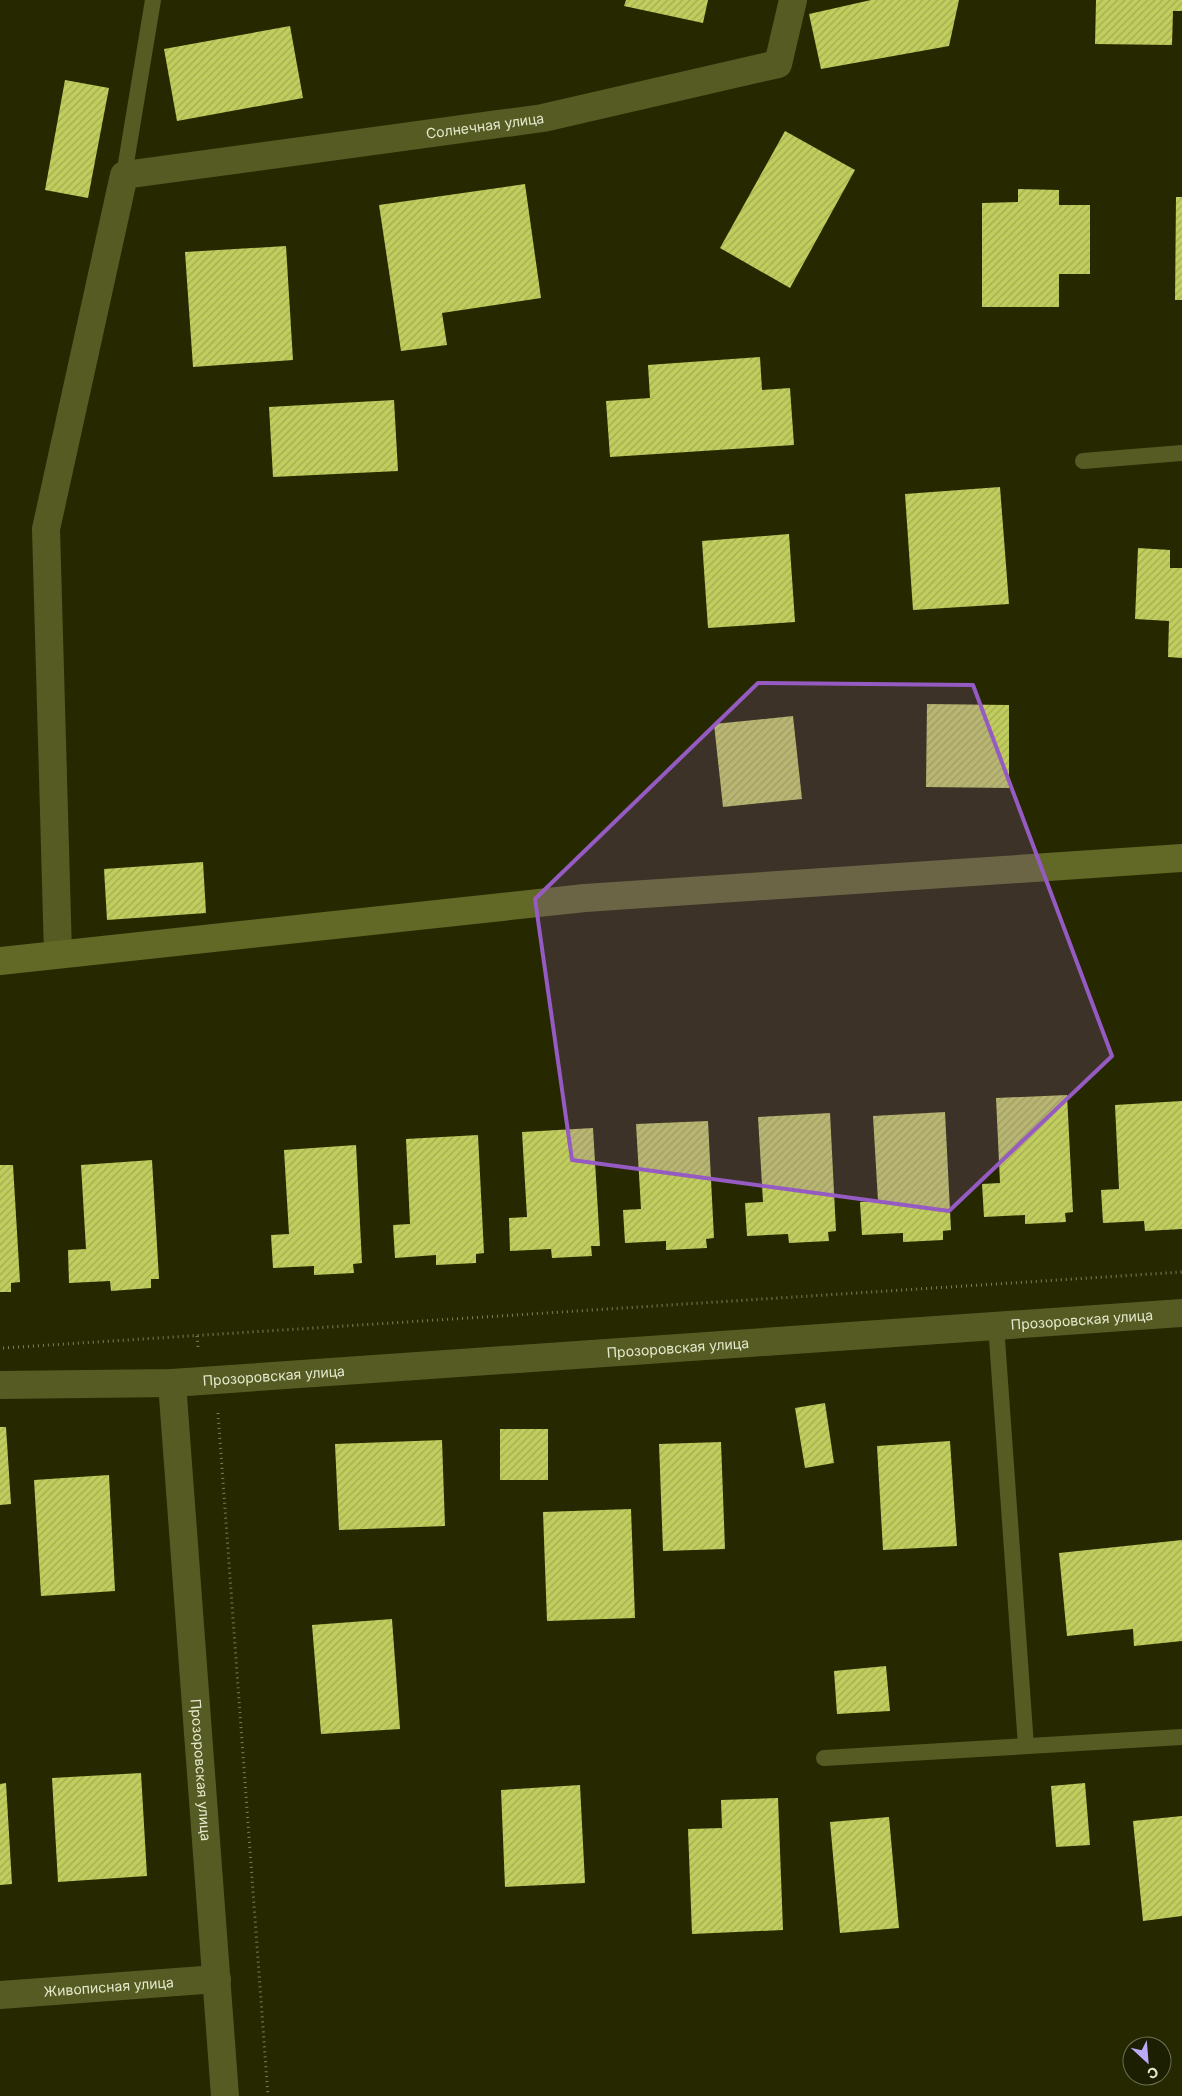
<svg xmlns="http://www.w3.org/2000/svg" width="1182" height="2096" font-family="Inter,sans-serif">
<style>
.building{fill:url(#building-hatch)}
.lines{fill:none;stroke-linecap:round;stroke-linejoin:round}
.path{stroke:#7a7e5a;stroke-width:3;stroke-dasharray:1 4;stroke-linecap:butt}
.lane{stroke:#555b23;stroke-width:16}
.street{stroke:#555b23;stroke-width:28}
.secondary{stroke:#626826;stroke-width:28}
.marked{fill:#955bc2;fill-opacity:0.2;stroke:#955bc2;stroke-width:4;stroke-linejoin:round}
.labels{text-anchor:middle;stroke-width:5;stroke-linejoin:round;paint-order:stroke}
.street-label{font-size:14px;fill:#e4e9cb;stroke:#1c1f02}
</style>
<defs>
<pattern id="building-hatch" width="6" height="6" patternUnits="userSpaceOnUse" patternTransform="scale(1.25)"><rect width="6" height="6" fill="#c1cd5c"/><path d="M-1 1l2-2M0 6l6-6M5 7l2-2" fill="none" stroke="#a2ab54"/></pattern>
</defs>
<rect width="100%" height="100%" fill="#262900"/>
<!-- building -->
<g class="building">
<polygon points="626,0 708,0 703,23 624,6"/>
<polygon points="871,0 959,0 949,46 821,69 809,14"/>
<polygon points="1096,0 1182,0 1182,11 1173,11 1172,45 1095,44"/>
<polygon points="290,26 303,98 177,121 164,49"/>
<polygon points="65,80 109,88 88,198 45,190"/>
<polygon points="785,131 855,170 790,288 720,248"/>
<polygon points="525,184 541,298 442,313 447,345 401,351 379,205"/>
<polygon points="1018,189 1059,190 1059,205 1090,205 1090,274 1059,274 1059,307 982,307 982,203 1018,202"/>
<polygon points="1176,197 1182,197 1182,300 1175,300"/>
<polygon points="286,246 293,360 193,367 185,252"/>
<polygon points="760,357 762,390 790,388 794,445 610,457 606,401 650,398 648,365"/>
<polygon points="394,400 398,471 273,477 269,407"/>
<polygon points="1000,487 1009,604 913,610 905,494"/>
<polygon points="789,534 795,622 708,628 702,541"/>
<polygon points="1138,548 1170,550 1170,568 1182,568 1182,658 1168,657 1169,621 1135,619"/>
<polygon points="927,704 1009,705 1009,788 926,787"/>
<polygon points="793,716 802,799 723,807 714,724"/>
<polygon points="203,862 206,913 107,920 104,869"/>
<polygon points="1067,1095 1073,1212 1065,1213 1066,1222 1025,1224 1025,1215 984,1217 982,1184 1000,1183 996,1098"/>
<polygon points="1182,1101 1182,1229 1145,1231 1144,1221 1103,1223 1101,1190 1119,1189 1115,1105"/>
<polygon points="945,1112 951,1230 943,1231 943,1240 903,1242 903,1233 862,1235 860,1202 878,1201 873,1116"/>
<polygon points="830,1113 836,1231 828,1232 829,1241 789,1243 788,1234 747,1236 745,1203 763,1202 758,1117"/>
<polygon points="708,1121 714,1238 706,1239 707,1248 666,1250 666,1241 625,1243 623,1210 641,1209 636,1124"/>
<polygon points="593,1128 600,1246 591,1246 592,1256 552,1258 551,1249 510,1251 509,1218 527,1217 522,1132"/>
<polygon points="478,1135 484,1253 476,1254 476,1263 436,1265 436,1255 395,1258 393,1225 410,1224 406,1139"/>
<polygon points="356,1145 362,1263 353,1264 354,1273 314,1275 314,1266 273,1268 271,1235 289,1234 284,1150"/>
<polygon points="152,1160 159,1279 151,1279 151,1288 111,1291 110,1281 69,1283 68,1250 86,1249 81,1165"/>
<polygon points="0,1165 13,1165 20,1282 11,1283 11,1292 0,1292"/>
<polygon points="825,1403 834,1463 805,1468 795,1408"/>
<polygon points="0,1427 6,1427 11,1504 0,1505"/>
<rect x="500" y="1429" width="48" height="51"/>
<polygon points="442,1440 445,1526 339,1530 335,1444"/>
<polygon points="950,1441 957,1546 883,1550 877,1446"/>
<polygon points="721,1442 725,1549 663,1551 659,1444"/>
<polygon points="109,1475 115,1591 41,1596 34,1480"/>
<polygon points="631,1509 635,1618 547,1621 543,1512"/>
<polygon points="1182,1540 1182,1641 1134,1646 1133,1629 1067,1636 1059,1553"/>
<polygon points="392,1619 400,1729 321,1734 312,1625"/>
<polygon points="886,1666 890,1711 837,1714 834,1671"/>
<polygon points="141,1773 147,1876 58,1882 52,1778"/>
<polygon points="6,1783 12,1884 0,1885 0,1784"/>
<polygon points="1085,1783 1090,1845 1056,1847 1051,1786"/>
<polygon points="580,1785 585,1883 505,1887 501,1790"/>
<polygon points="778,1798 783,1930 692,1934 688,1829 722,1828 721,1800"/>
<polygon points="1182,1816 1182,1916 1143,1921 1133,1821"/>
<polygon points="889,1817 899,1928 840,1933 830,1822"/>
</g>
<g class="lines">
<!-- path -->
<g class="path">
<polyline points="197,1336 198,1347"/>
<polyline points="3,1348 1182,1272"/>
<polyline points="218,1413 268,2096"/>
</g>
<!-- lane -->
<g class="lane">
<polyline points="124,175 153,0"/>
<polyline points="1083,461 1182,453"/>
<polyline points="996,1325 1026,1746"/>
<polyline points="824,1758 1182,1737"/>
</g>
<!-- street -->
<g class="street">
<path id="s1" d="M58,954L46,529L124,175L543,118L778,64L793,0"/>
<path id="s2" d="M172,1383L225,2096"/>
<path id="s3" d="M0,1385L172,1383L1182,1313"/>
<path id="s4" d="M0,1995L217,1979"/>
</g>
<!-- secondary -->
<polyline class="secondary" points="0,961 585,898 1182,858"/>
</g>
<!-- marked area -->
<path class="marked" d="M758,683L973,685L1112,1056L949,1211L572,1160L535,899Z"/>
<g class="labels">
<!-- street labels -->
<g class="street-label">
<text dy="5" stroke="none"><textPath href="#s1" startOffset="1152">Солнечная улица</textPath></text>
<text dy="5" stroke="none"><textPath href="#s3" startOffset="1084">Прозоровская улица</textPath></text>
<text dy="5" stroke="none"><textPath href="#s3" startOffset="679">Прозоровская улица</textPath></text>
<text dy="5" stroke="none"><textPath href="#s3" startOffset="274">Прозоровская улица</textPath></text>
<text dy="5" stroke="none"><textPath href="#s2" startOffset="388">Прозоровская улица</textPath></text>
<text dy="5" stroke="none"><textPath href="#s4" startOffset="109">Живописная улица</textPath></text>
</g>
</g>
<!-- north arrow -->
<g transform="translate(1147 2061) rotate(154)"><circle r="24" fill="#1c1f02" stroke="#6c7052"/>
<path d="M0-4L9 19L0 12L-9 19Z" fill="#bcaaf6"/>
<text y="-8" font-size="14" font-weight="bold" text-anchor="middle" fill="#e4e9cb">С</text>
</g>
</svg>
